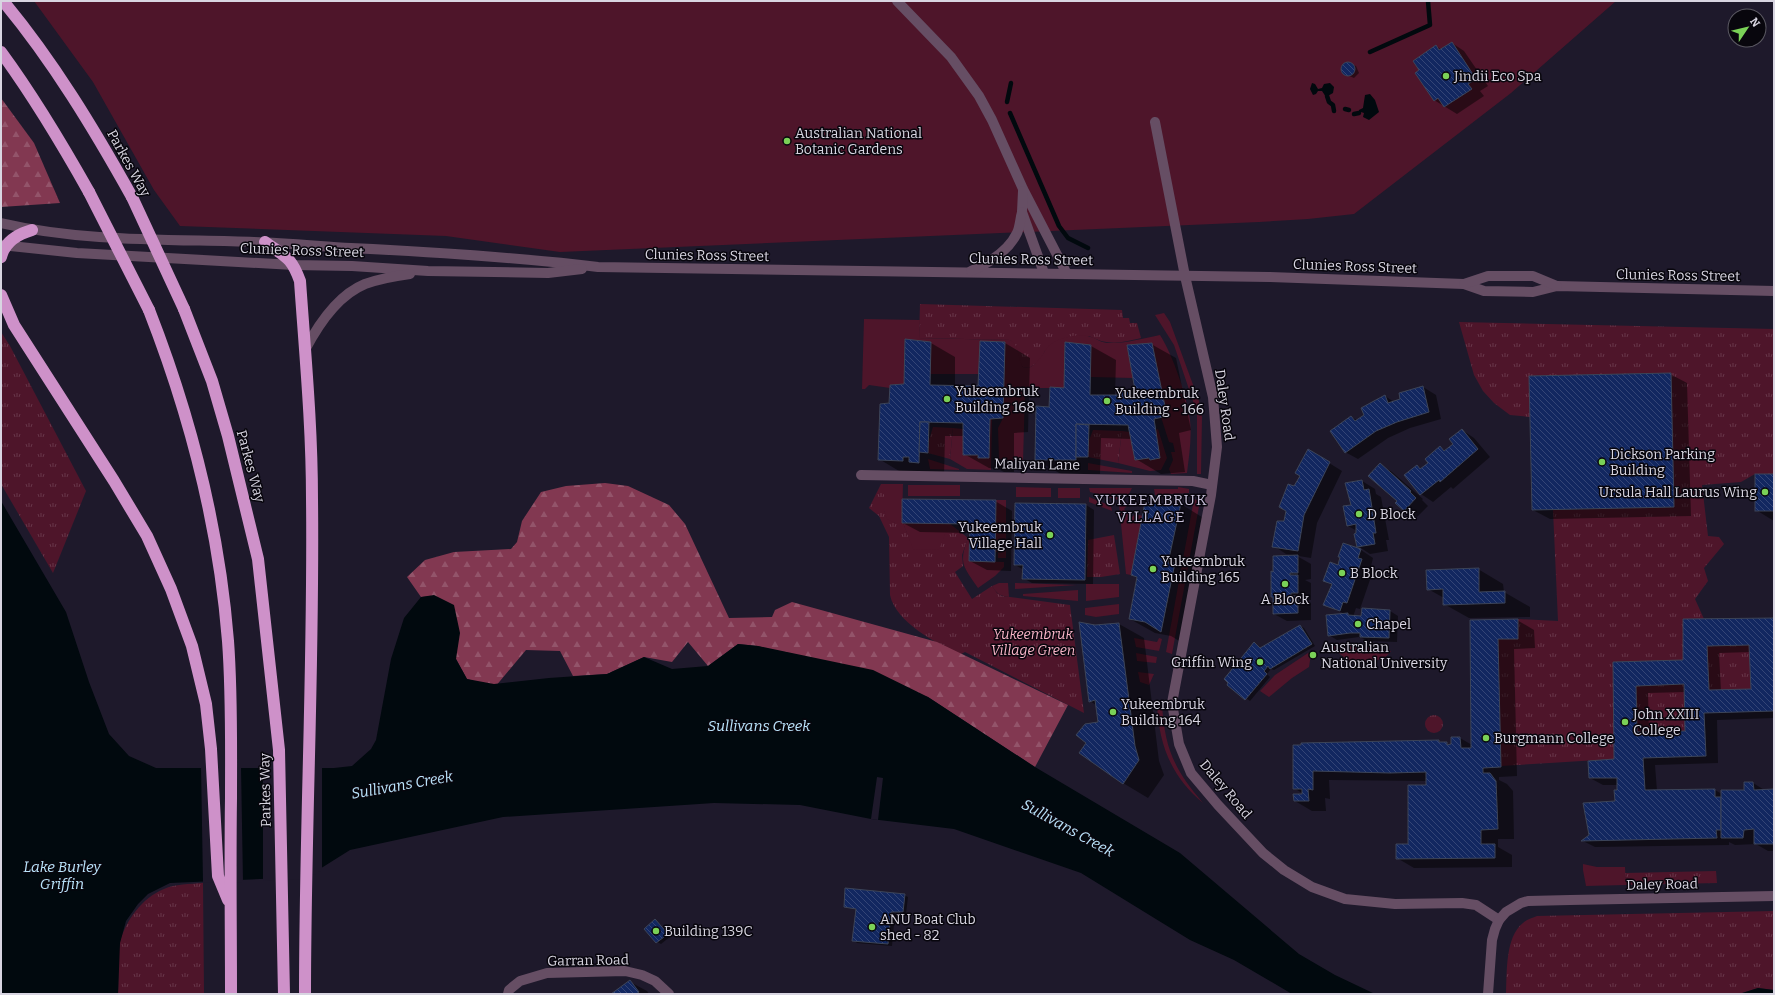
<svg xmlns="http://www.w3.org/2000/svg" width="1775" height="995" font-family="Bitter,serif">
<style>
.grass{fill:url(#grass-tufts)}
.forest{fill:url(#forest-firs)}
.garden{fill:#4e152a}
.water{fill:#01090e}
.pier{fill:#1e192b}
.shadow{fill:#0007;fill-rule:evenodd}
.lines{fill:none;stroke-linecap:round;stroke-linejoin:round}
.stream{stroke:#01090e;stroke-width:4.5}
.building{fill:url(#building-back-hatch);stroke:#3c4458;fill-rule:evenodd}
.minor{stroke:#664e64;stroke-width:10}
.highway{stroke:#ce91c9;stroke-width:12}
.highway-bridge{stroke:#ce91c9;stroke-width:12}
.poi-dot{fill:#7ad157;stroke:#08060d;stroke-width:1.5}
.labels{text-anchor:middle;stroke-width:3;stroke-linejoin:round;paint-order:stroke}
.poi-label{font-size:14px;fill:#d8d5e1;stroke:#08060d;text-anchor:start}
.street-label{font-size:14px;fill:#d8d5e1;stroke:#08060d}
.park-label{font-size:14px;font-style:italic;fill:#f9b5c8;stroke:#08060d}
.neighbourhood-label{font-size:15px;letter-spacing:1px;fill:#c6bfd8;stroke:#08060d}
.water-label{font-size:15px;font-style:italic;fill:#bae3fb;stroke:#08060d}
</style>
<defs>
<pattern id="grass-tufts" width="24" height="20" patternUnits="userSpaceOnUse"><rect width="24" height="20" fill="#4e152a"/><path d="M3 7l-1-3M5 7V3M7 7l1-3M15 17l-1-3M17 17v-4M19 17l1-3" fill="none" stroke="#673649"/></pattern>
<pattern id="forest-firs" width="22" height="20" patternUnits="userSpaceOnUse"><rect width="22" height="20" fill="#823851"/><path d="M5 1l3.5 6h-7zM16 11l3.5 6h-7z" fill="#93546a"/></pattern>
<pattern id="building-back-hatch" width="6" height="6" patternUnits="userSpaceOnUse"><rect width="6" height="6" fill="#122760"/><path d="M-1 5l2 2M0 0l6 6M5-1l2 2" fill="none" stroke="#344576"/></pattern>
</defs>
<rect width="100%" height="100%" fill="#1e192b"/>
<!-- grass -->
<g class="grass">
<path d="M920,304L1122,310L1123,318H1129L1130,323H1137L1141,338C1120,343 1109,346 1089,336L1045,351L1040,361L1029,368L1023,367L1018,361V352L1010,340L919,338Z"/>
<polygon points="1459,322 1774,329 1774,474 1755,474 1741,482 1702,485 1708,536 1719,537 1724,544 1704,568 1708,581 1695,599 1704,619 1683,620 1683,660 1613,662 1614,759 1501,766 1498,639 1518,639 1518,619 1558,621 1553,510 1674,507 1671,373 1529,376 1530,417 1510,415 1494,403 1483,391 1474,375"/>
<polygon points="1,332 10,346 86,491 53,573 1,484"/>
<polygon points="933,427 953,428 950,459 928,453 929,440"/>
<polygon points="1093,430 1122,431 1118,463 1088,457 1088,443"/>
<path d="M881,484H884V511L895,523H903L914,549L949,523L968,538L962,555L963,566L955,572L972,599L992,586L997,593L1002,596L1070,605L1084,713L965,652L959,655C936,642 896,623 890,595L889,537L879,516L869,508Z"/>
<polygon points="1114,535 1120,574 1101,577 1087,577 1088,540"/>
<polygon points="1749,645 1751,689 1709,690 1707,646"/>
<polygon points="1684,684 1685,731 1637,732 1636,686"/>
<circle cx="1434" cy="724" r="9"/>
<polygon points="1716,871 1717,883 1626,885 1625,873"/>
<path d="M203,883L204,994H118C119,979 117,957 120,942C126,920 142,898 164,889C175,884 190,884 203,883Z"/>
<path d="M1774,911V990L1758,988L1739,994H1506C1507,973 1505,937 1523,923C1527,919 1533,918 1537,916Z"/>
</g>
<!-- forest -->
<g class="forest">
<polygon points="1,98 34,143 60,203 1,207"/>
<polygon points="605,483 628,486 669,505 685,524 729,618 772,617 775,610 792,602 937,642 1068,705 1035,767 928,697 758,646 738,644 708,666 688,642 672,662 644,657 607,674 573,676 560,651 526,650 495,687 467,679 456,659 434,596 421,597 407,577 425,560 454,552 511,549 517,542 522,521 541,492 566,486"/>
</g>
<!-- garden -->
<g class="garden">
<polygon points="34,1 1616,1 1511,93 1354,214 1308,219 1259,222 560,252 446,236 180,226 154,190 93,82"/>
<polygon points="1164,313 1170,322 1199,401 1202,417 1201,474 1197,474 1197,413 1174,345 1155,315"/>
<path d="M864,319L920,320L919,338L1010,340C1020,345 1017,358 1023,367L1029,368C1043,361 1043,348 1054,342C1064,337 1080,333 1091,337C1097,339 1102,343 1108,343C1125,344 1144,338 1160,335C1173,355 1187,397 1190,420C1192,438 1189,456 1187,473L1171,474L1169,469L1173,460L1171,452H1175L1173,443L1169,442L1161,417L1167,416L1152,343L1127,345L1133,378L1091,377V345L1065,343L1064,388H1028L1025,392L1023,462L999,459L998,428L1003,418L1005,342L980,341L979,374H930L931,342L905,339L904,384L890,385V388L869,385L865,389H862Z"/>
<polygon points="990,419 992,419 991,470 967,469 950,459 953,428 963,429 979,458 989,458"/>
<polygon points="1158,429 1167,458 1161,470 1150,471 1118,463 1122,431 1130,432 1150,460 1160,458 1156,430"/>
<polygon points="928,459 959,469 959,470 930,469"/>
<polygon points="1088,463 1132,471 1132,473 1088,470"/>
<polygon points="884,484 903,484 902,523 895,523 887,519 884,511"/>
<rect x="908" y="485" width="52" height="11"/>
<polygon points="1016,487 1051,488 1051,497 1016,497"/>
<polygon points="1178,487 1189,489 1189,493 1155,495 1154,489 1178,489"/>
<rect x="1058" y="488" width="22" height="10"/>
<polygon points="1089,488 1132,488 1129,494 1118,500 1090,492"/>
<polygon points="1089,497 1111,506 1112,511 1089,502"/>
<polygon points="1194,499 1200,501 1172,654 1166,652"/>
<polygon points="996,500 1006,500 1006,558 998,558 998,552 995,552"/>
<polygon points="1124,503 1127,506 1124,509 1132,517 1135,514 1143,516 1131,575 1126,574 1119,504"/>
<polygon points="903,523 949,523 939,550 913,549"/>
<path d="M968,538H969V561L1004,562V567L995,576L978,588C964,567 958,564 968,538Z"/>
<path d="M999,583H1008L1009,597C1000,596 997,594 992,586Z"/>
<polygon points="1015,583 1077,585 1015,589"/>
<polygon points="1086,584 1119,584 1119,597 1086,601"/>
<polygon points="1078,590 1078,601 1023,596 1023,594"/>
<polygon points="1119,604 1119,614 1096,617 1085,615 1085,608"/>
<polygon points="1134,638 1157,642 1159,638 1162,639 1159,651 1136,647"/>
<path d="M1341,643L1391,651C1384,663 1362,663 1350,660C1343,658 1337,651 1331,647Z"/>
<polygon points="1136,653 1157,657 1156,663 1137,661"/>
<polygon points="1308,653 1311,654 1309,667 1292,678 1269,697 1260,691 1275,675"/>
<polygon points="1138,672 1154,674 1149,685 1140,682"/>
<path d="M1157,704L1162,705C1165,749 1174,769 1203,803C1171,776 1159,745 1157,704Z"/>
<polygon points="1583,864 1597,867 1625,867 1626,885 1586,886 1583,870"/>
</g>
<!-- water -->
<g class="water">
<polygon points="1312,83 1315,84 1318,89 1322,88 1324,84 1330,83 1334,87 1333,93 1326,97 1322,91 1318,91 1316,94 1313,95 1310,89"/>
<polygon points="1370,94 1375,100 1379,112 1369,120 1363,117 1364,113 1361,112 1359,113 1359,110 1363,108 1365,95"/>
<polygon points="1,501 66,612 89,682 109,734 129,756 156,768 334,768 352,766 371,749 376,740 391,659 404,618 421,597 434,595 454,605 460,633 456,659 467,679 494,684 549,678 607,674 644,657 672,669 708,666 738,644 758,646 873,670 928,697 1035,767 1180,853 1299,954 1335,975 1375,994 1292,994 1234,960 1190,940 1081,873 954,829 871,819 800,805 714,803 503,817 350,850 307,877 170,883 148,894 138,904 126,921 120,943 118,994 1,994"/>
<polygon points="1758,988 1774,990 1774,994 1739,994"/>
</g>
<!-- pier -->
<g class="pier">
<polygon points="201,766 241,766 243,882 203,883"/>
<polygon points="263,766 322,766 322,870 307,879 263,881"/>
<polygon points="877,777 883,778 878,820 871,819"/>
</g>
<!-- shadow -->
<g class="shadow">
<polygon points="1452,43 1464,51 1488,86 1480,91 1484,96 1457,114 1434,100 1436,46 1442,50"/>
<polygon points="1348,63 1356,66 1359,73 1354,78 1347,75 1342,70 1342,67"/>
<polygon points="931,343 955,357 955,387 979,387 1005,343 1030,358 1028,432 1014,433 1014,472 1004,472 998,469 989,468 964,454 964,436 945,436 944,476 904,474 879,459 890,404 905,385"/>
<polygon points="1151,344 1176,358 1191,430 1179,433 1185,472 1161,474 1136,459 1132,439 1101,438 1100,474 1061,474 1036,460 1050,408 1065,389 1091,346 1116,360 1115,396 1123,396 1136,391"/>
<polygon points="1670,374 1687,383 1691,516 1550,519 1533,510"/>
<polygon points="1423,387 1436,395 1441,419 1410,428 1388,438 1358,459 1345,452 1351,417 1357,420 1365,415 1385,396 1394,402"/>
<polygon points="1462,430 1474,438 1490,457 1453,489 1451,487 1433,502 1421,494 1417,467 1421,469 1430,463 1440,448 1446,451 1454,444"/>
<polygon points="1321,458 1342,471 1317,523 1311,558 1286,554 1274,546 1284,522 1295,487"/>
<polygon points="1380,465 1392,472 1423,499 1422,500 1428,506 1417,517 1405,510 1398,501"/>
<polygon points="1774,475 1774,521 1756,510"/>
<polygon points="1362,481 1375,489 1376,494 1381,497 1389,540 1386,540 1388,551 1370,554 1358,546 1357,531 1348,526 1352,506"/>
<polygon points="995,501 1012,511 1011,571 987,570 970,561 970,533 920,532 903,523"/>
<polygon points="1181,504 1205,519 1186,645 1171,636 1155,633 1130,619 1138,578 1132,575 1162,506"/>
<polygon points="1086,505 1094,510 1093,584 1032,583 1023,578 1024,570 1015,565"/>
<polygon points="1344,544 1361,550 1373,558 1371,566 1374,568 1360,609 1356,608 1353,617 1362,617 1363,609 1390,611 1398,616 1397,642 1369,641 1359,637 1337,640 1329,635 1345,614 1324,604 1333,585 1325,580 1338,566"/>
<polygon points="1297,556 1311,564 1311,579 1305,580 1311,583 1311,600 1303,600 1311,604 1311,620 1287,621 1274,614 1274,573"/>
<polygon points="1478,569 1503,584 1504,592 1530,607 1530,617 1469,618 1444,604 1444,598 1428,589"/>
<path d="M1774,619V718L1717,720L1718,763L1655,765L1657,791L1715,790L1722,794L1746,791L1753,783L1766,791L1774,790V851H1768L1756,844L1735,845L1729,842V845L1595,847L1583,841L1590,835L1616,802L1618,785H1603L1590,778L1615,759L1614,663L1684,661V620ZM1751,652L1752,690L1721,691L1719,653ZM1685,692L1686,732L1649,733L1648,693Z"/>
<polygon points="1517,620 1534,630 1535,648 1514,649 1517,776 1499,777 1499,780 1507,784 1513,791 1514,839 1498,839 1498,847 1512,855 1512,867 1414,868 1397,858 1409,845 1427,781 1329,780 1330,799 1325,798 1326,811 1312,811 1295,801 1305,795 1294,788 1294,746 1438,741 1452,746 1460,738 1472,745 1471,621"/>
<polygon points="1119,624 1144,638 1159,761 1164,775 1148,798 1123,783 1099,723 1096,705 1090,701 1095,626"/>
<polygon points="1300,626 1304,628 1315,646 1274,670 1271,669 1267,674 1270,677 1250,701 1228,685 1247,669 1254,643 1262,649"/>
<polygon points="904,895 908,897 906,914 895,913 892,946 857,943 854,940 857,910 845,906"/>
<polygon points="655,920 671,936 661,944 657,942"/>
<polygon points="630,982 647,991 649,994 613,994"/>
</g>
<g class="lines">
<!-- stream -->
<g class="stream">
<polyline points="1370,52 1430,25 1428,1"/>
<polyline points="1327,96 1329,102 1333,105 1334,111"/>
<polyline points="1007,102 1011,83"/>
<polyline points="1345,109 1349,110"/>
<polyline points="1010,113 1059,226 1068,238 1088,248"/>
<polyline points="1354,114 1359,113"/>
</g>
</g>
<!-- building -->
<g class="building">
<polygon points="1452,42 1476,79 1468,84 1472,89 1444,107 1438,98 1434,101 1415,73 1419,70 1413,61 1436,45 1439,50"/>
<circle cx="1348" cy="69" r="7"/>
<polygon points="905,339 931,342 930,385 978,386 980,341 1005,342 1003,418 990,419 989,458 978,458 978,455 963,455 963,423 922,422 920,422 919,463 909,462 909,457 903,457 903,461 878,460 880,404 889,403 890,385 904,384"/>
<polygon points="1065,342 1091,345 1090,395 1122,395 1121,392 1135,390 1127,345 1152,343 1167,416 1154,419 1160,458 1150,460 1149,458 1135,460 1128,425 1076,424 1076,460 1035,460 1036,406 1049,407 1050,387 1064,388"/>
<polygon points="1671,373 1674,507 1532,510 1529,376"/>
<polygon points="1423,386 1429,412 1397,422 1376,431 1345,453 1330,431 1351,416 1355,421 1364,415 1361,408 1385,395 1388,403 1400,399 1399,393"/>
<polygon points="920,422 929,422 928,453 919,452"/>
<polygon points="1076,424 1089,425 1088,457 1076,457"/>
<polygon points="1462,429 1478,449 1440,482 1439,480 1420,495 1404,475 1417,465 1420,469 1428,463 1425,459 1440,446 1444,451 1453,444 1449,439"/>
<polygon points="1308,449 1330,462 1304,515 1298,551 1272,547 1277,521 1284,521 1286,511 1279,507 1288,484 1294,486 1300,476 1295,473"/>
<polygon points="1380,463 1411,491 1410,492 1416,498 1404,511 1395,503 1397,501 1368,476"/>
<rect x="1755" y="474" width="19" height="37"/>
<polygon points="1362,480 1364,490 1369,489 1376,533 1373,533 1375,544 1357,547 1354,534 1356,533 1356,524 1347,526 1343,506 1351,505 1345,483"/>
<polygon points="902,499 996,500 995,562 969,561 970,524 902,523"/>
<polygon points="1145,502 1162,505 1181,503 1168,563 1175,563 1161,632 1145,622 1129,619 1137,577 1131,575"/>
<polygon points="1015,503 1086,504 1085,580 1022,579 1023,565 1014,565"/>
<polygon points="1343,543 1361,549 1358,558 1362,559 1347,603 1343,602 1340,611 1323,605 1332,584 1323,581 1330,562 1338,565 1340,557 1338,557"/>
<polygon points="1298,555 1298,573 1290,573 1290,575 1298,575 1298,593 1291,593 1291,596 1298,596 1298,613 1273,614 1273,597 1271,597 1271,571 1273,572 1273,556"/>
<polygon points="1479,568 1479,592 1505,591 1505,603 1443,605 1443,589 1427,590 1426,570"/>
<polygon points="1362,608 1390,610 1389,638 1360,637 1360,633 1350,633 1328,636 1326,615 1348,613 1348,615 1361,616"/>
<path d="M1774,618V711L1704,713L1706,756L1643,758L1645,790L1715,789V797H1721V830H1716L1717,838L1581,841L1589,835L1583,803L1615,801L1614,790H1617V778H1589L1588,761L1614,759L1613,662L1683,660V619ZM1749,645L1751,689L1709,690L1707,646ZM1684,684L1685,731L1637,732L1636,686Z"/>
<polygon points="1518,619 1518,639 1498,639 1501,767 1483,768 1483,773 1490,773 1496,781 1498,829 1481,830 1481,844 1495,844 1495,858 1396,859 1396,844 1408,844 1408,785 1426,785 1426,772 1390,773 1313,771 1313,790 1308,789 1309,801 1294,801 1293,794 1302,794 1302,789 1293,789 1293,745 1301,745 1301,743 1439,740 1439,742 1447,742 1447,745 1451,744 1451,737 1460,737 1461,748 1471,748 1470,620"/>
<polygon points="1079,622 1095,625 1119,623 1135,746 1139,760 1123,784 1079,753 1086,743 1076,735 1085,724 1098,722 1095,700 1089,702"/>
<polygon points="1300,625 1312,644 1270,669 1268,666 1264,671 1267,674 1245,700 1227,685 1228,683 1224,679 1237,663 1243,666 1238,662 1254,642 1260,648"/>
<polygon points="1744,782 1753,782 1754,790 1774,789 1774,844 1754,844 1754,829 1744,830 1743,838 1721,838 1721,790 1744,790"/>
<polygon points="845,888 905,894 903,912 891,912 888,944 852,941 856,909 844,907"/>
<polygon points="655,919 668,934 656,943 644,929"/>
<polygon points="630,980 639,992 636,994 611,994"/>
</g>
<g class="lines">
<!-- minor -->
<g class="minor">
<polyline points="897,1 951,57 979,96 992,120 1023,189 1067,274"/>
<polyline points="1155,122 1185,276 1213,397 1217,447 1211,495 1172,703 1179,744 1191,773 1218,805 1263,853 1284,870 1312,887 1345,899 1395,904 1462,903 1476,905 1499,920"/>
<polyline points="1023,191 1022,212 1044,273"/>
<path d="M1,223C83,242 170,239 254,242C286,243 318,246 351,248C433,252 516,257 598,267L1269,277L1464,284L1484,291L1533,292L1557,286L1774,291"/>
<polyline points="1,245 77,253 294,265 352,266 428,271 548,273 582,269"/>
<path d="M971,271C989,263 1008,252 1017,233C1020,227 1020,219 1022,212"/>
<polyline points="1464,284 1488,276 1533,276 1557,286"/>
<path d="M305,350C318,325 338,295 365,284C379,279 395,276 410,274"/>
<polyline points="861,475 1193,481 1212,485"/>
<polyline points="508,994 509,990 520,981 547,973 625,971 642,975 655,981 669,994"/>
<polyline points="1488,994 1492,940 1495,929 1499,920 1506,912 1521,903 1528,901 1570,900 1774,896"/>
</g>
<!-- highway -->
<g class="highway">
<path d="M3,1C53,61 94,129 132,197"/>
<path d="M1,52C34,97 62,144 89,192"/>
<path d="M265,242C285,257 291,256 300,281C305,353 312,426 312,499C314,664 305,829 305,994"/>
<path d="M1,257C5,241 18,234 32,230"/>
<polyline points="1,295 14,325 114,481 147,536 171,589 192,646 206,704 211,749 218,876 228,900"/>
<polyline points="184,309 212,381 228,436 258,559 279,750 284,994"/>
<path d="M149,310C190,415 219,528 228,641C232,694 231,746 231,798C230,864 231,929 231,994"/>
</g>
<!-- highway-bridge -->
<g class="highway-bridge">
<polyline points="89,192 149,310"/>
<polyline points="132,197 184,309"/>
</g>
</g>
<!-- markers -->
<g class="poi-dot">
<circle cx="1446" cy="76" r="4"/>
<circle cx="787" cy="141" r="4"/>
<circle cx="947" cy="399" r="4"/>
<circle cx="1107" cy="401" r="4"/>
<circle cx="1602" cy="462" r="4"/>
<circle cx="1765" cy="492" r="4"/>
<circle cx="1359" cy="514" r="4"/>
<circle cx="1050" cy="535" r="4"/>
<circle cx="1153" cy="569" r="4"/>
<circle cx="1342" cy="573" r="4"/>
<circle cx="1285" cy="584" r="4"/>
<circle cx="1358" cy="624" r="4"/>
<circle cx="1313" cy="655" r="4"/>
<circle cx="1260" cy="662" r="4"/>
<circle cx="1113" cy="712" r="4"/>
<circle cx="1625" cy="722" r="4"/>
<circle cx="1486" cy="738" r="4"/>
<circle cx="872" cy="927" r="4"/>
<circle cx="656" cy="931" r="4"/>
</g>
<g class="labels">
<!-- poi labels -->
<g class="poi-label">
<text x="1454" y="81">Jindii Eco Spa</text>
<text x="795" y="138">Australian National<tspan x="795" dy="16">Botanic Gardens</tspan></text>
<text x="955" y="396">Yukeembruk<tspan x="955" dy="16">Building 168</tspan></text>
<text x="1115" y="398">Yukeembruk<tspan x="1115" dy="16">Building - 166</tspan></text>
<text x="1610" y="459">Dickson Parking<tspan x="1610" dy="16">Building</tspan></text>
<text x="1757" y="497" text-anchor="end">Ursula Hall Laurus Wing</text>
<text x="1367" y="519">D Block</text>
<text x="1042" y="532" text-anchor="end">Yukeembruk<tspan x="1042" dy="16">Village Hall</tspan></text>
<text x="1161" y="566">Yukeembruk<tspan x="1161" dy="16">Building 165</tspan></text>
<text x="1350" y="578">B Block</text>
<text x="1285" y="604" text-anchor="middle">A Block</text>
<text x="1366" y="629">Chapel</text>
<text x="1321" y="652">Australian<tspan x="1321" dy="16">National University</tspan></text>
<text x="1252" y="667" text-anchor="end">Griffin Wing</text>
<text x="1121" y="709">Yukeembruk<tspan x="1121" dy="16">Building 164</tspan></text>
<text x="1633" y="719">John XXIII<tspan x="1633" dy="16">College</tspan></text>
<text x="1494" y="743">Burgmann College</text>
<text x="880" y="924">ANU Boat Club<tspan x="880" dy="16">shed - 82</tspan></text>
<text x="664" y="936">Building 139C</text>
</g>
<!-- street labels -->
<g class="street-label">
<text transform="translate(129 163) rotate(61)" y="5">Parkes Way</text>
<text transform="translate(302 250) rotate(2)" y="5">Clunies Ross Street</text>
<text transform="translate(707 255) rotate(1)" y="5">Clunies Ross Street</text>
<text transform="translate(1031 259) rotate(1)" y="5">Clunies Ross Street</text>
<text transform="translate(1355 266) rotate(2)" y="5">Clunies Ross Street</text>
<text transform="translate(1678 275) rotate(1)" y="5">Clunies Ross Street</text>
<text transform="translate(1225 405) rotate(82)" y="5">Daley Road</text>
<text transform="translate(1037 464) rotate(1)" y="5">Maliyan Lane</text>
<text transform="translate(251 466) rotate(75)" y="5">Parkes Way</text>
<text transform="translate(1226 789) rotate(50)" y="5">Daley Road</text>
<text transform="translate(265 790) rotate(-91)" y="5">Parkes Way</text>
<text transform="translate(1662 884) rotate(-1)" y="5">Daley Road</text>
<text transform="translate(588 960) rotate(-1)" y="5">Garran Road</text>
</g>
<!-- park labels -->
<g class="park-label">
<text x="1033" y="639">Yukeembruk<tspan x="1033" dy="16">Village Green</tspan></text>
</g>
<!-- neighbourhood labels -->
<g class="neighbourhood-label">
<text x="1151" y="505">YUKEEMBRUK<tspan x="1151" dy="17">VILLAGE</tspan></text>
</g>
<!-- water labels -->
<g class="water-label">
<text x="759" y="731">Sullivans Creek</text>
<text transform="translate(402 785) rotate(-10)" y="5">Sullivans Creek</text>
<text transform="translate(1068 828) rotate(29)" y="5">Sullivans Creek</text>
<text x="62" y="872">Lake Burley<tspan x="62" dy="17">Griffin</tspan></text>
</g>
</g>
<!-- border -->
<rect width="1775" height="995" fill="none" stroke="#d8d5e1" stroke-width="4"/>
<!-- north arrow -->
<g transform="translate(1747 28) rotate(55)"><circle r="19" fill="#08060d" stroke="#5b5962"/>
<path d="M0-3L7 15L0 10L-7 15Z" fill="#7ad157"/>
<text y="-6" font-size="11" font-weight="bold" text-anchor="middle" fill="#d8d5e1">N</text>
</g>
</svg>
